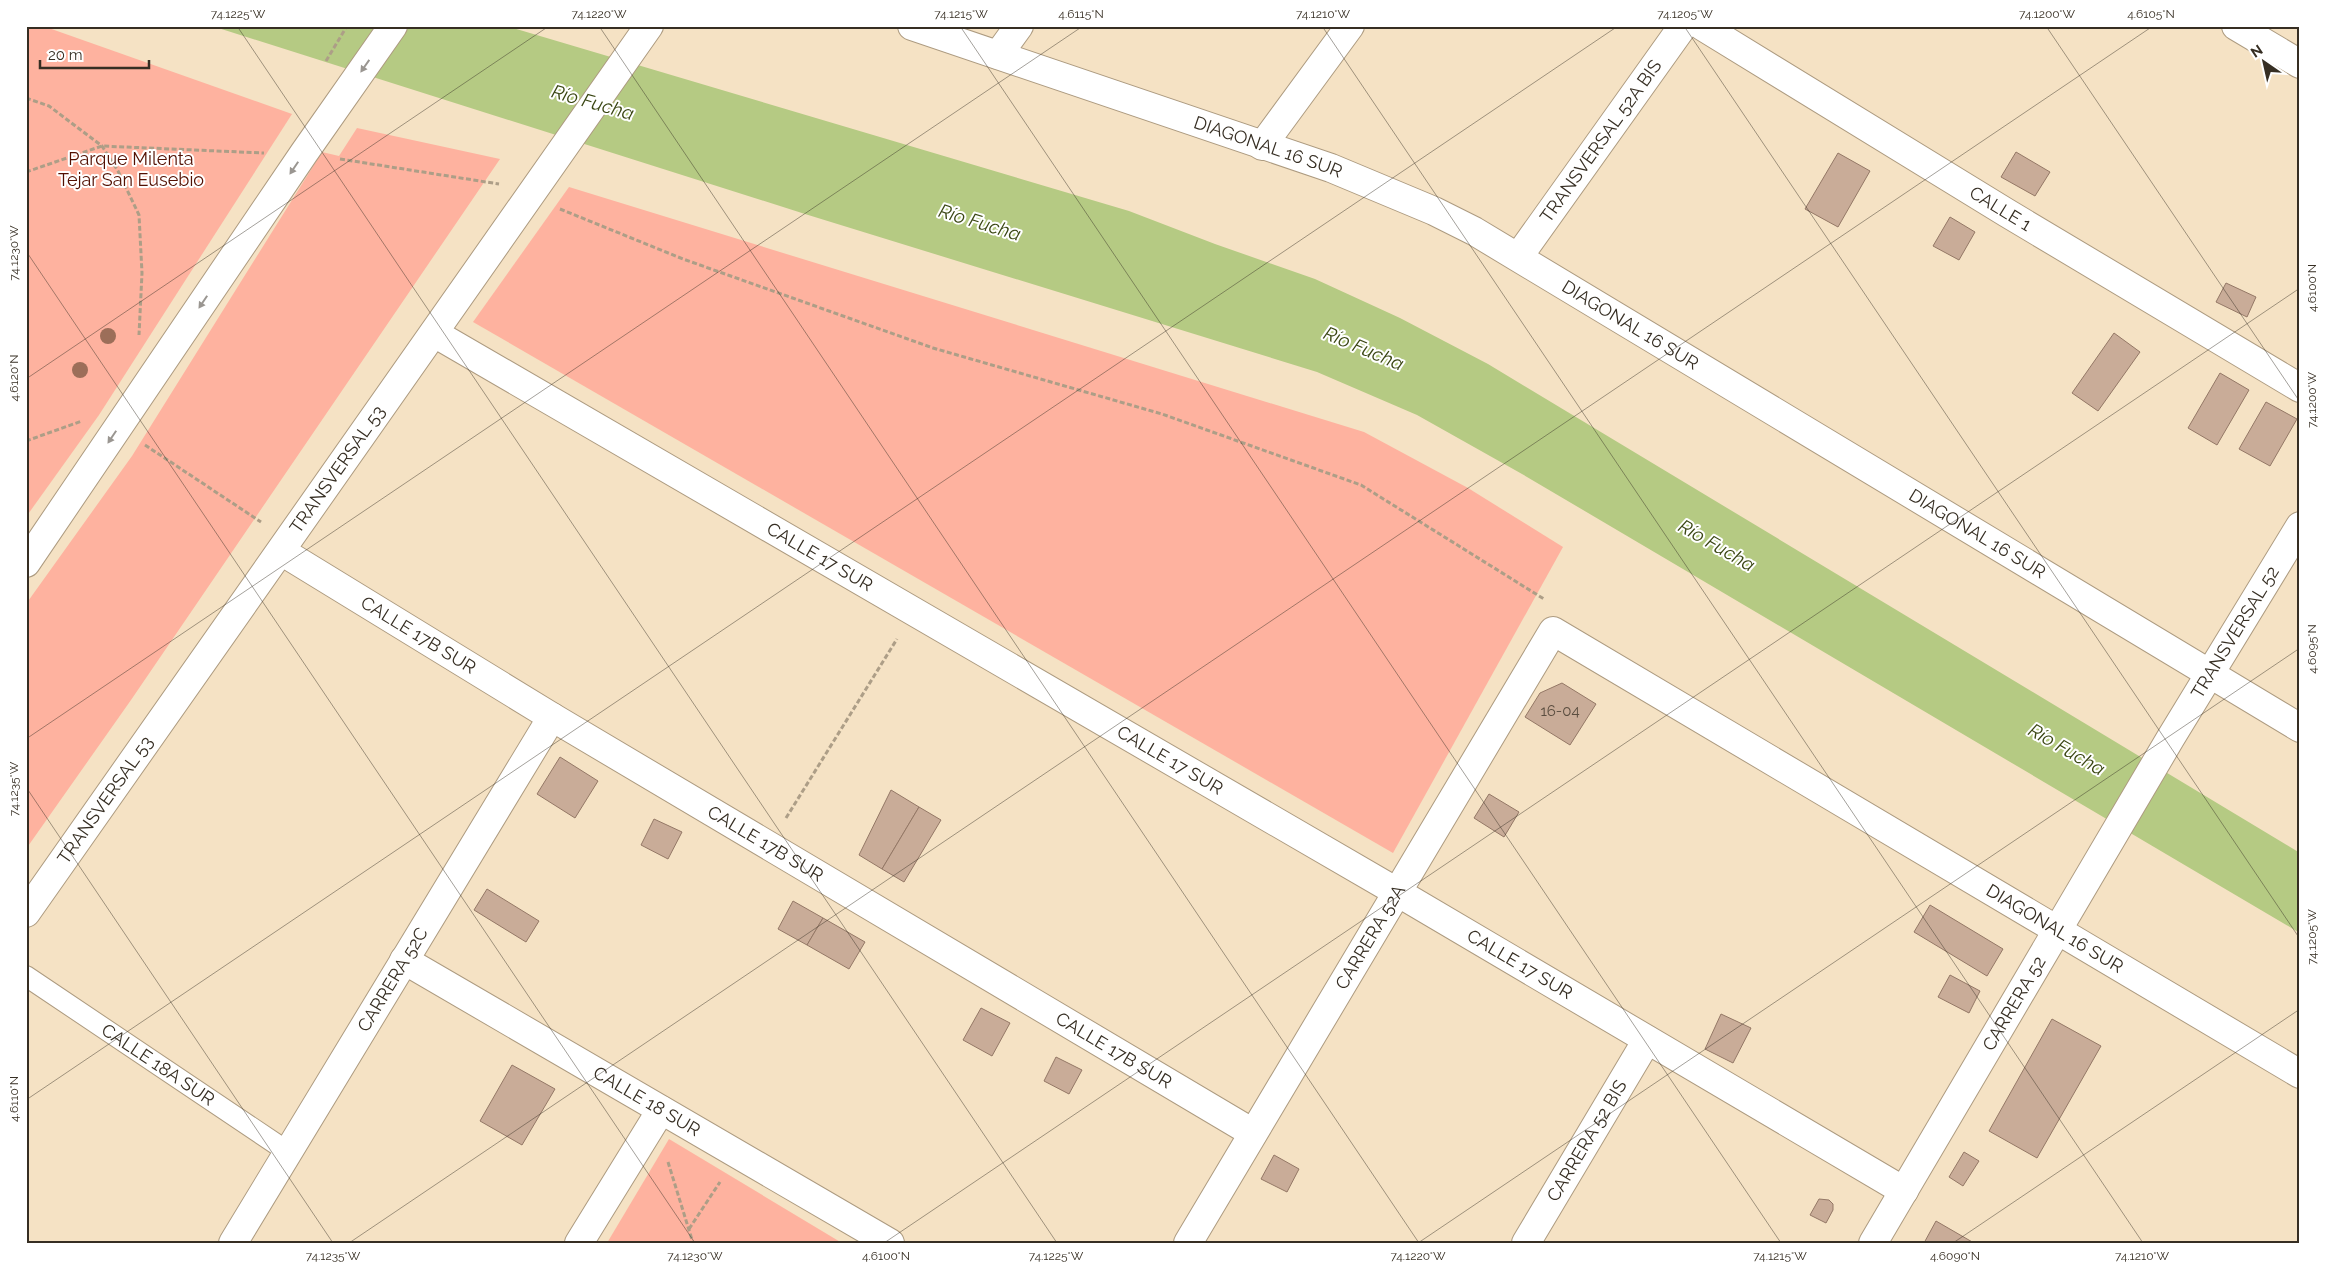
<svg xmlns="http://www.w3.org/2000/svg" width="2326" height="1269" font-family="Raleway,sans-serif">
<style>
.green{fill:#feb29f}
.water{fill:#b5ca83}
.building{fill:#c9ac98;stroke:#947866}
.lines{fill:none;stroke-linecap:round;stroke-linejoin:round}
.lane-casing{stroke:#ad9b80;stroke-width:22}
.street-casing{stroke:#ad9b80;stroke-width:30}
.secondary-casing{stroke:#ad9b80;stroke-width:30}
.path{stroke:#ad9e87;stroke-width:3;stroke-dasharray:5 2.5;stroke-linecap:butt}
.lane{stroke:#fff;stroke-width:20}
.street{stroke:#fff;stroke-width:28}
.secondary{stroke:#fff;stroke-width:28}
.tree{fill:#9c6e59}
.oneway{fill:#9a9691}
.ticks{fill:none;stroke:#362e23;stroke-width:1;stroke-opacity:0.45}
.labels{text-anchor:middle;stroke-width:4;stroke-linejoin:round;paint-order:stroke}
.number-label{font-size:15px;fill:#5b4e40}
.street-label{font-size:18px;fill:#362e23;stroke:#fff}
.park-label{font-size:18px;fill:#531002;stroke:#fff}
.water-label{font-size:19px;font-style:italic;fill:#3a4613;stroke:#fff}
.neatline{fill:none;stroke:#362e23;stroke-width:2}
.ticks-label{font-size:12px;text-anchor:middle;fill:#362e23}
</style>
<rect width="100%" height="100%" fill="#f5e2c4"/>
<!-- green -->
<g class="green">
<polygon points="26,26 43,26 292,114 99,415 26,517"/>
<polygon points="357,128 500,159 131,700 26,849 26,604 132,456 322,152 339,156"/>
<polygon points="569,187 1364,432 1468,488 1563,547 1393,853 473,322"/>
<polygon points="669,1139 842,1243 607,1243"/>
</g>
<!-- water -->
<polygon class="water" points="212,26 506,26 1129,211 1215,244 1315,279 1400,318 1488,364 2300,853 2300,933 1522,474 1417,415 1317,372 805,214"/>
<!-- building -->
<g class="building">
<polygon points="2016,152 2050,172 2035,196 2001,177"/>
<polygon points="1838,153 1870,171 1838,227 1805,209"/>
<polygon points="1950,217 1975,232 1959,260 1933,246"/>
<polygon points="2226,283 2256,297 2247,317 2216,302"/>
<polygon points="2114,333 2140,352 2098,411 2072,393"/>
<polygon points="2220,373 2249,390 2217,445 2188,428"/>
<polygon points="2266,402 2297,419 2270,466 2239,449"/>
<polygon points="1562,683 1596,704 1570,745 1525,717 1540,693"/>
<polygon points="560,757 598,781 575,818 537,794"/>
<polygon points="891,790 919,807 882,869 859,855"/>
<polygon points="1489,794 1519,812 1504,837 1474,818"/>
<polygon points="919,807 941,820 904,882 882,869"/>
<polygon points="654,819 682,832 668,859 641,845"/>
<polygon points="487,889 539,921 526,942 474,910"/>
<polygon points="793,901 823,918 807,945 778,929"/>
<polygon points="1930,905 2003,949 1987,976 1914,932"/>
<polygon points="823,918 865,942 849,969 807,945"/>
<polygon points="1950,975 1980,991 1969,1013 1938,997"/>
<polygon points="981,1008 1010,1023 992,1056 963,1040"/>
<polygon points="1721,1014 1751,1028 1733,1063 1705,1049"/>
<polygon points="2052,1019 2101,1046 2037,1158 1989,1131"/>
<polygon points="1056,1057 1082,1070 1069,1094 1044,1081"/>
<polygon points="512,1065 555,1089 522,1145 480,1121"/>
<polygon points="1964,1152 1979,1161 1963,1186 1949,1177"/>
<polygon points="1274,1155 1299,1169 1287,1192 1261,1179"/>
<polygon points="1819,1199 1829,1200 1833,1204 1833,1210 1826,1223 1810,1215"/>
<polygon points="1936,1221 1974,1243 1924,1243"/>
</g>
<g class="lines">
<defs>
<g id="lane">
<path id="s1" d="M26,976L288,1152"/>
</g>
<g id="street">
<path id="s2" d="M1702,26L2007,213L2300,388"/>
<polyline points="2236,26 2300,64"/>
<polyline points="998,55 1019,26"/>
<polyline points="1262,146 1350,26"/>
<path id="s3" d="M1519,256L1683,26"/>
<path id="s4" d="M434,333L1397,892L1904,1191"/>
<path id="s5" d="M281,551L552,717L1253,1133"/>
<path id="s6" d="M404,960L890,1243"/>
<path id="s7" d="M233,1243L552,717"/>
<polyline points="579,1243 661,1110"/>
<path id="s8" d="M1188,1243L1553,631L2300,1074"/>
<path id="s9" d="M1526,1243L1647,1040"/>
</g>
<g id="secondary">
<path id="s10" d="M912,26L1331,168L1434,211L1474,231L2300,728"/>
<polyline points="26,563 304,153 393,26"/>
<path id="s11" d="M26,913L649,26"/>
<path id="s12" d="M1873,1243L2170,739L2300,526"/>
</g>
</defs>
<!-- lane casing -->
<use href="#lane" class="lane-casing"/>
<!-- street casing -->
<use href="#street" class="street-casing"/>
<!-- secondary casing -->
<use href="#secondary" class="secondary-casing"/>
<!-- path -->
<g class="path">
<polyline points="326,61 347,26"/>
<polyline points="26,98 49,106 102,146 118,171 139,215 142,273 139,335"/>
<polyline points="340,159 499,184"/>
<polyline points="26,172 102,146 264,153"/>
<polyline points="560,209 683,259 933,348 1162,414 1361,485 1544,599"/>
<polyline points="26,441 82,421"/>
<polyline points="145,445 261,522"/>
<polyline points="786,818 897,639"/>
<polyline points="668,1162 693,1243"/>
<polyline points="689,1229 720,1182"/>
</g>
<!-- lane -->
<use href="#lane" class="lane"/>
<!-- street -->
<use href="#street" class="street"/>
<!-- secondary -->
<use href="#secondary" class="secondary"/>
</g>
<!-- trees -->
<g class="tree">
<circle cx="108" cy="336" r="8"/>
<circle cx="80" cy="370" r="8"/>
</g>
<!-- one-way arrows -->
<defs><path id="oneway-solid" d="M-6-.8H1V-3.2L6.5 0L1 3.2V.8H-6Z" transform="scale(1.25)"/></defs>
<g class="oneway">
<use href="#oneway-solid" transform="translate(365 66) rotate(125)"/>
<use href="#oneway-solid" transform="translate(294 168) rotate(124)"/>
<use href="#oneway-solid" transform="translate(203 302) rotate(124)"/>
<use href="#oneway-solid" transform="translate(112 437) rotate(124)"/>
</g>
<!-- ticks -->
<path class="ticks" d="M237,26L1057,1243M599,26L1419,1243M960,26L1781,1243M1322,26L2143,1243M1684,26L2300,939M2046,26L2300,402M26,251L695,1243M26,379L549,26M26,739L1083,26M26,787L333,1243M26,1100L1618,26M349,1243L2153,26M884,1243L2300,288M1418,1243L2300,648M1953,1243L2300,1009"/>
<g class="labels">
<!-- number labels -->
<g class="number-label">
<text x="1560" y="716">16-04</text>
</g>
<!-- street labels -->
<g class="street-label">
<text dy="6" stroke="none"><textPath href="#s3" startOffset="141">TRANSVERSAL 52A BIS</textPath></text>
<text dy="6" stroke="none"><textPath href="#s10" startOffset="376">DIAGONAL 16 SUR</textPath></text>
<text dy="6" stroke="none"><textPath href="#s2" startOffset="350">CALLE 1</textPath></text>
<text dy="6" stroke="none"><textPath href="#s10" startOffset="781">DIAGONAL 16 SUR</textPath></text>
<text dy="6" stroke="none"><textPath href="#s11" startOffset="542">TRANSVERSAL 53</textPath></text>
<text dy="6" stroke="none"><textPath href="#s10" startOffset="1186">DIAGONAL 16 SUR</textPath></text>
<text dy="6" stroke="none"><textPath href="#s4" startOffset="446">CALLE 17 SUR</textPath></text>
<text dy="6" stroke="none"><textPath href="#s12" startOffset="710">TRANSVERSAL 52</textPath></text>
<text dy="6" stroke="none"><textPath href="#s5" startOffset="161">CALLE 17B SUR</textPath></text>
<text dy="6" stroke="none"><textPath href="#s4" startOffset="851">CALLE 17 SUR</textPath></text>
<text dy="6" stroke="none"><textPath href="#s11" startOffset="138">TRANSVERSAL 53</textPath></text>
<text dy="6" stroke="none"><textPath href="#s5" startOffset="566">CALLE 17B SUR</textPath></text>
<text dy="6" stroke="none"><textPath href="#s8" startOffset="1296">DIAGONAL 16 SUR</textPath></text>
<text dy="6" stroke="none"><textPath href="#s8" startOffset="356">CARRERA 52A</textPath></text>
<text dy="6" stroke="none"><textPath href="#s4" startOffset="1256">CALLE 17 SUR</textPath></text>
<text dy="6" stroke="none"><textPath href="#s7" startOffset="308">CARRERA 52C</textPath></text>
<text dy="6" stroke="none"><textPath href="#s12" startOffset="278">CARRERA 52</textPath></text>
<text dy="6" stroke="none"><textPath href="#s5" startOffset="971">CALLE 17B SUR</textPath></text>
<text dy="6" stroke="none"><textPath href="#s1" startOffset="159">CALLE 18A SUR</textPath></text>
<text dy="6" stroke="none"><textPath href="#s6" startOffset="281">CALLE 18 SUR</textPath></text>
<text dy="6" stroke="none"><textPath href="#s9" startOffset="119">CARRERA 52 BIS</textPath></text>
</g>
<!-- park labels -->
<g class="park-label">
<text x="131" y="165">Parque Milenta<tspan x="131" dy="21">Tejar San Eusebio</tspan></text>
</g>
<!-- water labels -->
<g class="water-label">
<text transform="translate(593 102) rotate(16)" y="7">Río Fucha</text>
<text transform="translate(980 222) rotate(17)" y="7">Río Fucha</text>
<text transform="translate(1364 348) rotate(23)" y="7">Río Fucha</text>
<text transform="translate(1717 545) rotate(30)" y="7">Río Fucha</text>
<text transform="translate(2067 749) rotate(30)" y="7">Río Fucha</text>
</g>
</g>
<!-- border -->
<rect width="2326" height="1269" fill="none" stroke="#ffffff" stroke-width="55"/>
<!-- north arrow -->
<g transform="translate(2264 62) rotate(326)" stroke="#ffffff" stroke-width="4" paint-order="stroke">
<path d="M0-4L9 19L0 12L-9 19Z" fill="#362e23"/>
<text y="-8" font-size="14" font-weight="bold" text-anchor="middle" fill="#362e23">N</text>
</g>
<!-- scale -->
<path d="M40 60v8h109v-8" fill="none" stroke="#362e23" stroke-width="2.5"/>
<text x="48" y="60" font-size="15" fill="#362e23" stroke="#ffffff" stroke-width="4" paint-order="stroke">20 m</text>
<rect x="28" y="28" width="2270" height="1214" class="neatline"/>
<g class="ticks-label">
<text x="238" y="18">74.1225°W</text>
<text x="599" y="18">74.1220°W</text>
<text x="961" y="18">74.1215°W</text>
<text x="1081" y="18">4.6115°N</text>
<text x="1323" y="18">74.1210°W</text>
<text x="1685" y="18">74.1205°W</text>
<text x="2047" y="18">74.1200°W</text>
<text x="2151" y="18">4.6105°N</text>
<text transform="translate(14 253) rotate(-90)" y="4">74.1230°W</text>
<text transform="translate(2312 288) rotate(-90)" y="4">4.6100°N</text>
<text transform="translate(14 378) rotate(-90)" y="4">4.6120°N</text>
<text transform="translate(2312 400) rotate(-90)" y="4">74.1200°W</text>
<text transform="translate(2312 649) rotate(-90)" y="4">4.6095°N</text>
<text transform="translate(14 789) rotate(-90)" y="4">74.1235°W</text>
<text transform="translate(2312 937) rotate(-90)" y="4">74.1205°W</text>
<text transform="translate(14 1099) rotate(-90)" y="4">4.6110°N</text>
<text x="333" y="1260">74.1235°W</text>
<text x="695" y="1260">74.1230°W</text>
<text x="886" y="1260">4.6100°N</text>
<text x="1056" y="1260">74.1225°W</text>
<text x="1418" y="1260">74.1220°W</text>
<text x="1780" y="1260">74.1215°W</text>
<text x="1955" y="1260">4.6090°N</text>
<text x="2142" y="1260">74.1210°W</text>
</g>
</svg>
